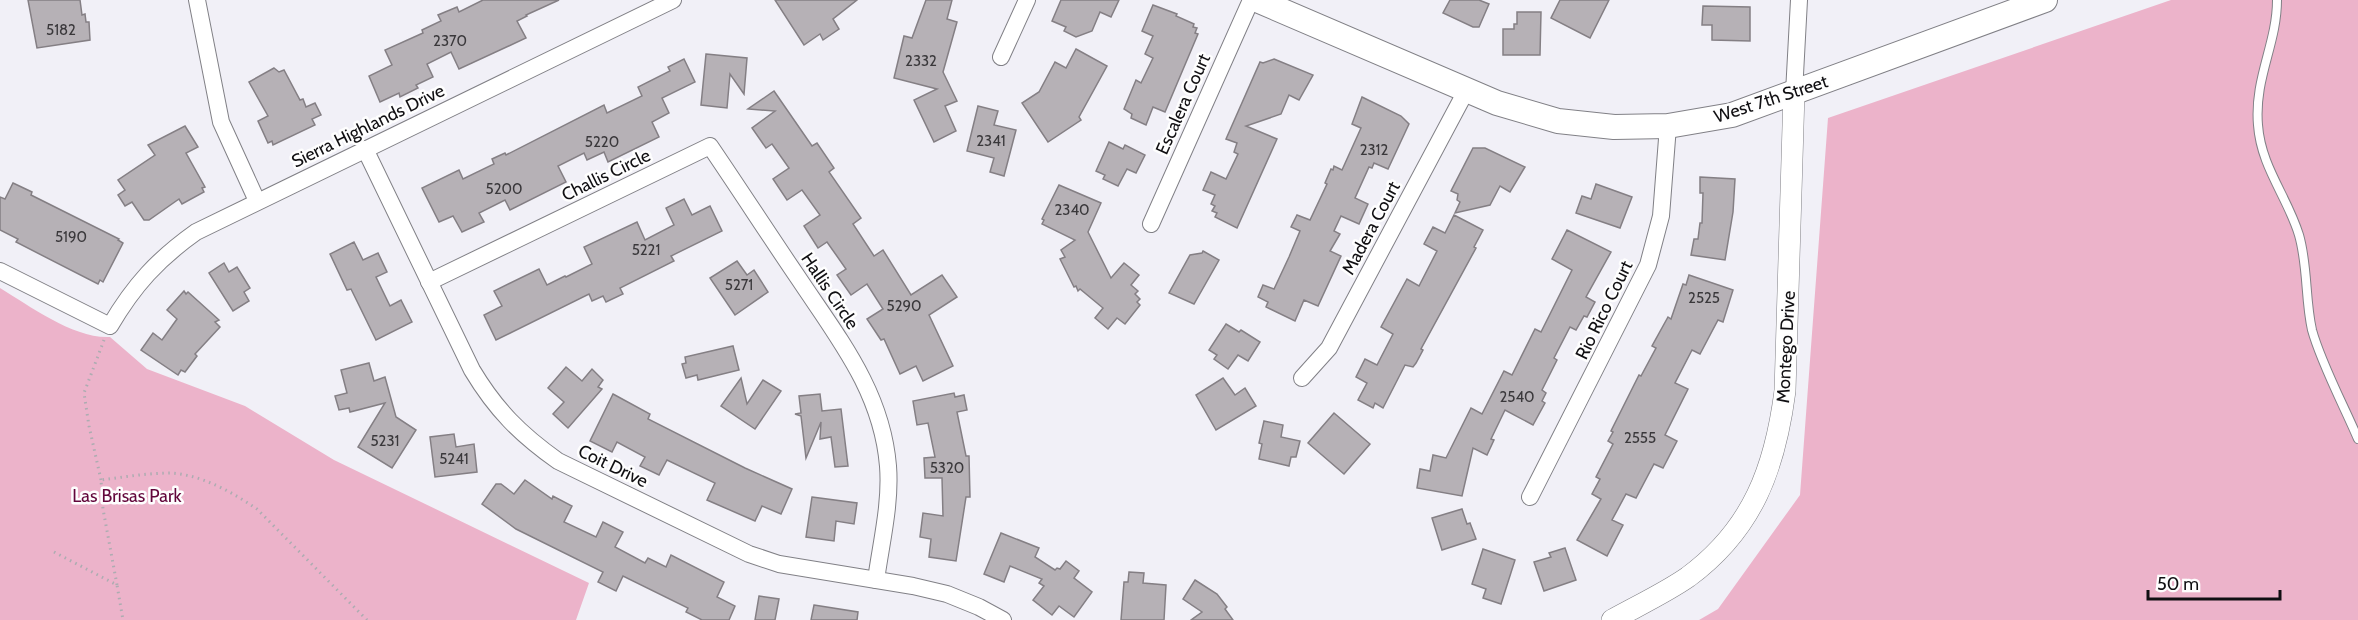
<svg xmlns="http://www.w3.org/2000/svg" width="2358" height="620" font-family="Cabin,sans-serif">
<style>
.green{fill:#ecb3ca}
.building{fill:#b6b1b6;stroke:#847f84;stroke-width:1.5}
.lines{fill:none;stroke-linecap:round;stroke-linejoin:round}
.service-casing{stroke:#818086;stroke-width:10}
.minor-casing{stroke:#818086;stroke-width:18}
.tertiary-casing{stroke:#818086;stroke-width:22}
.secondary-casing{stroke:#818086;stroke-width:26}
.path{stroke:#adacb1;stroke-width:3;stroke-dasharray:1.5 4.5;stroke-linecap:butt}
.service{stroke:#fff;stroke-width:8}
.minor{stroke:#fff;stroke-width:16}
.tertiary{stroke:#fff;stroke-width:21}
.secondary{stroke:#fff;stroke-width:24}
.labels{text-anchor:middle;stroke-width:5;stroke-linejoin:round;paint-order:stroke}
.number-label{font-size:15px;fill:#3a383b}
.street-label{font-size:18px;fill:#100f12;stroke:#fefefe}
.park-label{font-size:18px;fill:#62063b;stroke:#fefefe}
</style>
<rect width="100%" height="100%" fill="#f1f0f7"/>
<!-- green -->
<g class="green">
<polygon points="2171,0 2358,0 2358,620 1699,620 1718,609 1800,495 1828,118"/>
<path d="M0,288C30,306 74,339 110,337L147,369L245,406L334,460L589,583L576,620H0Z"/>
</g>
<!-- building -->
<g class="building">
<polygon points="28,0 80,0 82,15 85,14 86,22 89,22 90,40 37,48"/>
<polygon points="483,0 559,0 526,15 527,16 517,21 526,38 459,69 451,52 427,64 433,77 416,85 418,88 400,97 399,93 380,102 369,76 392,65 385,50 423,33 422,30 441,21 438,15 457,7 459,12"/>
<polygon points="775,0 857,0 833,19 839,29 823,40 820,34 804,45"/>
<polygon points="926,0 952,0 947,19 957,22 943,72 957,101 945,106 956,131 934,142 914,100 937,89 894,78 904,36 912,38"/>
<polygon points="1061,0 1119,0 1111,17 1100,12 1092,31 1076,37 1064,31 1066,27 1052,21"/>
<polygon points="1450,0 1479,0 1489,4 1479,27 1473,27 1443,13"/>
<polygon points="1560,0 1609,0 1590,38 1551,18"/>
<polygon points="1153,5 1177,14 1176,16 1194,24 1193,27 1197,28 1195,33 1198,34 1165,112 1153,107 1146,125 1131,118 1132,114 1124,109 1136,80 1141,83 1153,58 1145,54 1153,36 1142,31"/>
<polygon points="1703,6 1750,7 1750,41 1712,40 1712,25 1702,25"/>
<polygon points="1517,12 1541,12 1540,55 1503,55 1503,29 1514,29 1514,24 1517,24"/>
<polygon points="1076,49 1107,66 1079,117 1081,120 1048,142 1022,103 1039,92 1055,62 1066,68"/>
<polygon points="706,54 747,58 744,94 730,74 727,108 701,105"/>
<polygon points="684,59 695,82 662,98 669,113 652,122 659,137 608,162 604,152 587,160 584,153 558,166 566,182 510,210 505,200 479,213 484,222 462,232 453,216 439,222 422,188 459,170 463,179 494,164 492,159 505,153 506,155 604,105 607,113 642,96 638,87 670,71 668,67"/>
<polygon points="1274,59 1313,75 1299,100 1289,95 1281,114 1246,126 1277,139 1237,228 1215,217 1217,213 1212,211 1215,206 1211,204 1215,195 1203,190 1211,172 1226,179 1238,154 1234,152 1237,143 1226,139 1260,62 1263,63"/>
<polygon points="274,68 279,72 284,70 300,100 303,99 306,107 315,103 321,115 312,119 315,125 273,145 272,141 268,143 258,121 268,116 249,82"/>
<polygon points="774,91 812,146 817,143 834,168 829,172 861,218 853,224 874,256 883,250 911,295 942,275 957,297 929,315 953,366 923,381 916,366 900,374 884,339 881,340 867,319 883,309 867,284 851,295 837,275 846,269 827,242 818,248 804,226 820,215 802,190 787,200 773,179 789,168 772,144 766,148 752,128 775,111 748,109"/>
<polygon points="1362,97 1401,116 1409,124 1388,169 1374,163 1372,168 1369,167 1355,198 1368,204 1359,224 1341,216 1334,231 1340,234 1330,251 1341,256 1318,306 1304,300 1295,321 1266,307 1268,302 1258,297 1263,285 1274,289 1289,257 1300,231 1291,227 1297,215 1310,220 1327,184 1325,183 1331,169 1333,170 1334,166 1342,170 1361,128 1352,124"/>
<polygon points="978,106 998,111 994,125 1016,130 1004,176 990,172 994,158 967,151"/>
<polygon points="185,126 198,147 186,153 205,187 202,188 204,192 182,204 179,199 149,220 144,220 132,202 125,206 118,195 125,190 118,180 155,155 148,145"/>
<polygon points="1109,142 1123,149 1125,145 1145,155 1136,173 1127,169 1118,186 1103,179 1105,175 1096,171"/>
<polygon points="1473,148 1485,148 1525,167 1510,192 1500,186 1490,205 1455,213 1460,202 1457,200 1458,194 1451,191"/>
<polygon points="1700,177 1735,179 1733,212 1725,260 1691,255 1694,239 1698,239 1700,223 1702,223 1703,193 1700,193"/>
<polygon points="13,183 32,192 31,195 119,239 118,240 123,243 103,282 100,280 98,284 16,242 18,239 0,230 0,197 5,199"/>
<polygon points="1596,184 1632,197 1620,228 1576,213 1582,196 1591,199"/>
<polygon points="1059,185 1101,203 1088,232 1111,278 1124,263 1139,275 1131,285 1138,291 1135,294 1140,299 1137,302 1140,305 1125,324 1117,318 1108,329 1095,318 1103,308 1080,289 1078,291 1076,286 1074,287 1060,259 1065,257 1061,250 1075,240 1042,224 1044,220 1042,219"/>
<polygon points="684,199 692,215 710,206 722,231 671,256 674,261 620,288 623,294 606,302 603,296 592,301 589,294 496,340 484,315 502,306 494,291 539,269 547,285 565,276 566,277 592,264 584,247 637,222 645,240 674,225 666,208"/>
<polygon points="1454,215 1483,230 1474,247 1476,248 1421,349 1423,350 1416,363 1413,367 1405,365 1383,408 1375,403 1373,408 1358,400 1367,383 1356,377 1365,359 1377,365 1393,334 1381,327 1407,279 1419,286 1437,251 1424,244 1433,227 1445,233"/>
<polygon points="1567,230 1611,252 1586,297 1595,302 1587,317 1584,316 1576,330 1570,327 1554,358 1557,360 1542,390 1546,393 1542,401 1545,403 1533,425 1505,410 1491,439 1494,440 1487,455 1473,448 1462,496 1417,488 1420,469 1430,471 1433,455 1446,458 1471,408 1482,414 1504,371 1512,375 1535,329 1541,332 1572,270 1552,259"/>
<polygon points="354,242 363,260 378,253 387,272 376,277 390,306 401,300 412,322 376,340 351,289 347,290 330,254"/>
<polygon points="1203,251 1219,260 1194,304 1169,293 1190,255 1202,253"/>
<polygon points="737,261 747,275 754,270 768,292 735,315 710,278"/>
<polygon points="224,263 229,272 237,267 250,288 244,292 249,301 233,311 209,273"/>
<polygon points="1689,275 1733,290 1723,322 1718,320 1700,354 1692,350 1675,383 1688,389 1665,435 1677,441 1663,468 1654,464 1636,498 1626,494 1612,520 1623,525 1607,556 1577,540 1601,499 1592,494 1600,479 1596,477 1613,444 1608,441 1613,432 1611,431 1639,375 1641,376 1656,348 1652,346 1668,317 1671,319 1683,284 1686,285"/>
<polygon points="184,291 186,294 188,292 219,320 215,322 220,327 195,354 197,356 185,372 181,370 178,375 141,350 153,333 162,340 177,319 167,310"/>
<polygon points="1226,324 1239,332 1241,330 1260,342 1248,361 1238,355 1228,369 1214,359 1217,355 1209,350"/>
<polygon points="733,346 739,370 698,380 697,375 686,378 682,364 686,363 685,357"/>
<polygon points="369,363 374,381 385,377 396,417 416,430 392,468 358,447 385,403 350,412 349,408 339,410 335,396 347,393 341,370"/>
<polygon points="566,367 582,381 592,369 603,380 598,387 602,389 568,428 553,414 564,402 548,388"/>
<polygon points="741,378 747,404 763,380 781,391 755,429 721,406"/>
<polygon points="1223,378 1235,395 1245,388 1256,406 1216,430 1196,395"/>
<polygon points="954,393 955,397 964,395 967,410 957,412 966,456 969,456 970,497 966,497 956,561 929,557 931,539 920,537 923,513 943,516 942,478 925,478 924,458 935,457 928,423 917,425 913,401"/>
<polygon points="613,394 650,414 648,419 745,468 792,489 781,514 762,506 755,521 707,500 715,483 667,460 659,475 640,466 645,457 617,442 612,452 590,441"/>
<polygon points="820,394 822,411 841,409 848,466 835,467 831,437 820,439 821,422 806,458 801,416 795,414 801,413 799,396"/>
<polygon points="1334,413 1370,444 1344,474 1308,443"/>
<polygon points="1264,421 1283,425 1281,437 1300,441 1296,457 1291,457 1289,466 1259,459 1262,444 1259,443"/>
<polygon points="454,434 456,447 474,444 477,472 435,477 430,437"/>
<polygon points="525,480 552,499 553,496 572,506 564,522 596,537 603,522 623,532 615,547 645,563 648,558 666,567 671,555 724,582 717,597 735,606 729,620 702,620 686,612 688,608 623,576 616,591 598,582 603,572 516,529 482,504 496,484 501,484 514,494"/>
<polygon points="812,497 857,503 854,524 836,521 834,541 806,537"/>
<polygon points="1462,509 1467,524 1470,523 1476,539 1442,550 1432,518"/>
<polygon points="1001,533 1039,548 1035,557 1055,570 1057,568 1060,569 1066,561 1079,571 1074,578 1092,592 1074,617 1059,606 1052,615 1033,600 1044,586 1039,583 1042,579 1010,566 1004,582 984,574"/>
<polygon points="1565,548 1576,580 1544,591 1534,562 1551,557 1549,553"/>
<polygon points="1483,549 1515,560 1501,604 1483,598 1486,589 1472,584"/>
<polygon points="1129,572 1144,573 1143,583 1166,585 1164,620 1121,620 1124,582 1128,582"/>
<polygon points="1195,580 1217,594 1227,607 1225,609 1233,620 1191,620 1202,612 1183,599"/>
<polygon points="759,596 779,599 775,620 755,620"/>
<polygon points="814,605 858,612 857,620 811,620"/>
</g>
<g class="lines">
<defs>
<path id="service" d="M2277,0C2277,44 2254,78 2258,125C2261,167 2287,196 2299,235C2308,266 2305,299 2312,330C2321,363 2344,406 2358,439"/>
<g id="minor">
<polyline points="197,0 221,122 257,201"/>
<polyline points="1001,57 1027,0"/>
<polyline points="1794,93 1799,0"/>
<path d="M365,149L472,370C496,410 520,434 558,461L749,554L779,564L913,586L947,594L979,607L1003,620"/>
<polyline points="1151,224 1251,0"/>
<path d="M0,271L110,326C134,285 158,259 196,232L673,0"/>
<path d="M429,282L710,146C740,190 769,235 799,279C839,339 882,392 888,466C891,504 881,543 876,580"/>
<polyline points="1302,378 1329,348 1466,91"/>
<polyline points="1530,497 1648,265 1661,216 1668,126"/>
</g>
<path id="tertiary" d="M1612,620C1637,606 1665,593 1688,577C1753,529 1775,468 1785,391L1794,93"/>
<polyline id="secondary" points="1257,0 1497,103 1558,121 1614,127 1668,126 1732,115 2045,0"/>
</defs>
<!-- service casing -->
<use href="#service" class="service-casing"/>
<!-- minor casing -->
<use href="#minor" class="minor-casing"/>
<!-- tertiary casing -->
<use href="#tertiary" class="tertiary-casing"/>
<!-- secondary casing -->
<use href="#secondary" class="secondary-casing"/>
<!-- path -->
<g class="path">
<polyline points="101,480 89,426 84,393 104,340"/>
<polyline points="54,552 117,585 123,620"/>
<path d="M117,585L103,509L101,480C124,477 148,473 171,473C202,475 232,492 257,509L367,620"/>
</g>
<!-- service -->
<use href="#service" class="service"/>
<!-- minor -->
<use href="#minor" class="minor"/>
<!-- tertiary -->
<use href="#tertiary" class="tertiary"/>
<!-- secondary -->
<use href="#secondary" class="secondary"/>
</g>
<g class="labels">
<!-- number labels -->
<g class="number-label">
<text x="61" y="35">5182</text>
<text x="450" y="46">2370</text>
<text x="921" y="66">2332</text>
<text x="991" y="146">2341</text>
<text x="602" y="147">5220</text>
<text x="1374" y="155">2312</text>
<text x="504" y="194">5200</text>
<text x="1072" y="215">2340</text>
<text x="71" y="242">5190</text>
<text x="646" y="255">5221</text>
<text x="739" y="290">5271</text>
<text x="1704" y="303">2525</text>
<text x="904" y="311">5290</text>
<text x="1517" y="402">2540</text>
<text x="1640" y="443">2555</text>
<text x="385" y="446">5231</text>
<text x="454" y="464">5241</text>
<text x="947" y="473">5320</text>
</g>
<!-- street labels -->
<g class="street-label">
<text transform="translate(1771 99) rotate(-18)" y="6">West 7th Street</text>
<text transform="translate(1183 104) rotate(-66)" y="6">Escalera Court</text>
<text transform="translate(368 126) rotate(-26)" y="6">Sierra Highlands Drive</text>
<text transform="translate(606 175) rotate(-26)" y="6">Challis Circle</text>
<text transform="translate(1371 228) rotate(-62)" y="6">Madera Court</text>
<text transform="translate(830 291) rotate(56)" y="6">Hallis Circle</text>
<text transform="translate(1604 310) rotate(-64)" y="6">Rio Rico Court</text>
<text transform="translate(1786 347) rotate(-87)" y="6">Montego Drive</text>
<text transform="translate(613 466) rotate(26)" y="6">Coit Drive</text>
</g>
<!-- park labels -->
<g class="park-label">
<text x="127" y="502">Las Brisas Park</text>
</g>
</g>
<!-- scale -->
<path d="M2148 590v9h132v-9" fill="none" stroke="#100f12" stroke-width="3"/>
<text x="2157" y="590" font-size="18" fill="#100f12" stroke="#fefefe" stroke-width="4.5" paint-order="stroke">50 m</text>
</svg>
